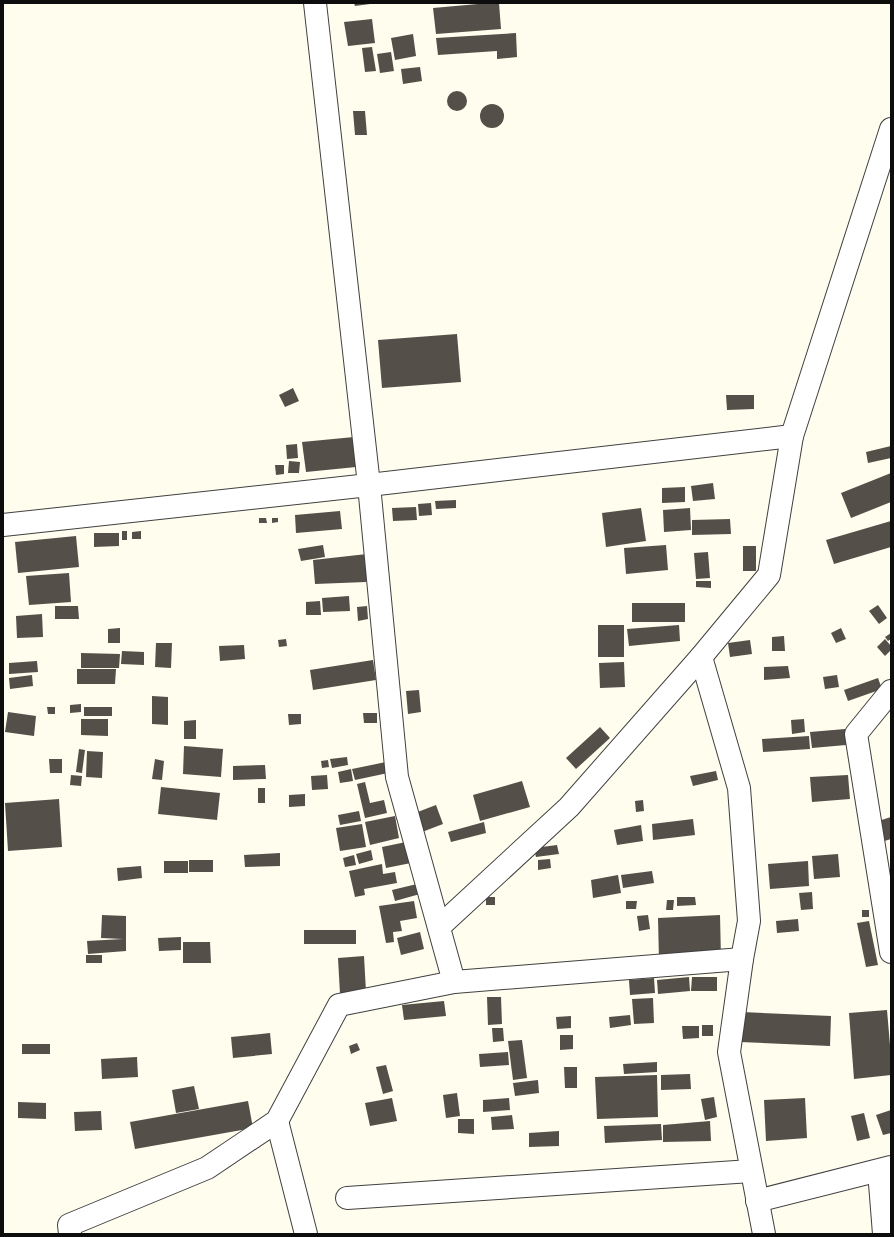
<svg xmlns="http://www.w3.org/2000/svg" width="894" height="1237" font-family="'Crimson Pro',serif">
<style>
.building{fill:#554f49}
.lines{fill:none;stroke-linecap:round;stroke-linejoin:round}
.minor-casing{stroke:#404040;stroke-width:24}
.minor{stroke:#fff;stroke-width:22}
</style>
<rect width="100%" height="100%" fill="#fffded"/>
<!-- building -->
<g class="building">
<polygon points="354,3 370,3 370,4 355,6"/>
<polygon points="489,3 499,3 501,29 436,34 433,8"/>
<polygon points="372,19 375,43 348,46 344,22"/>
<polygon points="516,33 517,57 497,59 497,51 438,55 436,38"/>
<polygon points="413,34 416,56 395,60 391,38"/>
<polygon points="372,47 376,71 365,72 362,48"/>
<polygon points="391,52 394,71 380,73 377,54"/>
<polygon points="420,67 422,81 403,84 401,69"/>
<circle cx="457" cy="101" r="10"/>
<circle cx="492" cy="116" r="12"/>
<polygon points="353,111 365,111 367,135 355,135"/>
<polygon points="457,334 461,382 382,388 378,340"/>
<polygon points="293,388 299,401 285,407 279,395"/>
<polygon points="726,395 754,395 754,409 727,410"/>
<polygon points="354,437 356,467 306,472 302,442"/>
<polygon points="297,444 298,458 287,459 286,445"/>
<polygon points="891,446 891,458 868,463 866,452"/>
<polygon points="289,461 300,462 299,473 288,473"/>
<polygon points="275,465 284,465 284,474 276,475"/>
<polygon points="891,473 891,502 851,518 841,493"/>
<polygon points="713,483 715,499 693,501 691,486"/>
<polygon points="685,487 685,502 662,503 662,488"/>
<polygon points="456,500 456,508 436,509 435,501"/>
<polygon points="431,503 432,515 419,516 418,504"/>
<polygon points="416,507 417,520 393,521 392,508"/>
<polygon points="641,508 646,541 606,547 602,513"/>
<polygon points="690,508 691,530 664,532 663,510"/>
<polygon points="340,511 342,529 296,533 295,515"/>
<polygon points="259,518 266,518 267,523 259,523"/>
<polygon points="272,518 278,518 278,522 272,523"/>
<polygon points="730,519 731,534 692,535 692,520"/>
<polygon points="891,521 891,547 834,564 826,540"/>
<rect x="122" y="531" width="5" height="9"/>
<polygon points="141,531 141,539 132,539 132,532"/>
<polygon points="94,533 119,533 119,546 94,547"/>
<polygon points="76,536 79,567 18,573 15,542"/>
<polygon points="323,545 325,557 301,561 298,549"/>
<polygon points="666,545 668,570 626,574 624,548"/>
<rect x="743" y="546" width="13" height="25"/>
<polygon points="708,552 710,578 696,579 694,553"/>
<polygon points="367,554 366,582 315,584 313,560"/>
<polygon points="69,573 71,602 29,605 26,576"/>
<polygon points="696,581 711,581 711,588 696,587"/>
<polygon points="349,596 350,611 323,612 322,598"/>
<polygon points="320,601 321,615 306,615 306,602"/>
<rect x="632" y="603" width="53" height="19"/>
<polygon points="878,605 887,618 879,624 869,611"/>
<polygon points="55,606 78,606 79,619 55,619"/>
<polygon points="367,606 368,619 358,621 357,607"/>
<polygon points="42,614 43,637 17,638 16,616"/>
<rect x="598" y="625" width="26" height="32"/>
<polygon points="679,625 680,641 629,646 627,629"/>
<polygon points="120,628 120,643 108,643 108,629"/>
<polygon points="841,628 846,639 836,643 831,633"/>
<polygon points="891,633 891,639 888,641 885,637"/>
<polygon points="784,636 785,651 772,651 772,637"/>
<polygon points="286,639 287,646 279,647 278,640"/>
<polygon points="885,639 891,646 891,650 885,656 877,647"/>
<polygon points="750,640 752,654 730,657 728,643"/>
<polygon points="156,643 172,643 171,668 155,667"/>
<polygon points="244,645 245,659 220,661 219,646"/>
<polygon points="122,651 144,652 144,665 121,664"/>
<polygon points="81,653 120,654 119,668 81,668"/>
<polygon points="373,660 376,680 313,690 310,670"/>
<polygon points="37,661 38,672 9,674 9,663"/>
<polygon points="624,662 625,687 600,688 599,663"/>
<polygon points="788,666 790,678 764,680 764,667"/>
<polygon points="77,669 116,669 115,684 77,684"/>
<polygon points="32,675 33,686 10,689 9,678"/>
<polygon points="837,675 839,687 825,689 823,677"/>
<polygon points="878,678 882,689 848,701 844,690"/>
<polygon points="419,690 421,712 408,714 406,691"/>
<polygon points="152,696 168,697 168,725 152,724"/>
<polygon points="81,704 81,712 70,713 70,705"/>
<polygon points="47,707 55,707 55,714 48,714"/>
<rect x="84" y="707" width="28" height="9"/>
<polygon points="8,712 36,716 34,736 5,732"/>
<polygon points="363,713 377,713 377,723 364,723"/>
<polygon points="288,714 301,714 301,724 289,725"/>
<polygon points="81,719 108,719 108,736 81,735"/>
<polygon points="804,719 805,732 792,734 791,720"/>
<polygon points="196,720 196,739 184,739 184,721"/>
<polygon points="600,727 610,738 576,769 566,758"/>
<polygon points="845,729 846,745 812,748 810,732"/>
<polygon points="809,736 810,749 763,752 762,739"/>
<polygon points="184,746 223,749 221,777 183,774"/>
<polygon points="79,749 85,750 82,773 76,772"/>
<polygon points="87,751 103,752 102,778 86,777"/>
<polygon points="347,757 348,765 332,768 330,759"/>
<polygon points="49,759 62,759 62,773 50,773"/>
<polygon points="155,759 164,761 162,780 152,779"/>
<polygon points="328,760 329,767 322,768 321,761"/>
<polygon points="386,762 388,773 355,780 352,769"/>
<polygon points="265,765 266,779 233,780 233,766"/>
<polygon points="351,769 353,781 340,783 338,772"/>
<polygon points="716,771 718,780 693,786 690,776"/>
<polygon points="71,775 82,776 81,786 70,785"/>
<polygon points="327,775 328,789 312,790 311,776"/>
<polygon points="848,775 850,799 812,802 810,777"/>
<polygon points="522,781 530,807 480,821 473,795"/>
<polygon points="365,782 370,803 384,800 387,813 365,818 357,784"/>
<polygon points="161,787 220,793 217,820 158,814"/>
<rect x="258" y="788" width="7" height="15"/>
<polygon points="305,794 305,806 289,807 289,795"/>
<polygon points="59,799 62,847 8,851 5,803"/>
<polygon points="643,800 644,811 636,812 635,801"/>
<polygon points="436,805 443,824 422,832 415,813"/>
<polygon points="359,811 361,821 340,825 338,815"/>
<polygon points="395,816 399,838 370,845 365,822"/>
<polygon points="891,817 891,839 878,843 872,823"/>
<polygon points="693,819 695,835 653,840 652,824"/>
<polygon points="484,822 486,833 451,842 448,832"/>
<polygon points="362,824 366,847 340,851 336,828"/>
<polygon points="641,825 643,841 617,845 614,830"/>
<polygon points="406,842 411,863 386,868 382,847"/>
<polygon points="557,845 559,854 536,857 534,848"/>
<polygon points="371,850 373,860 359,864 356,854"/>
<polygon points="280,853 280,866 245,867 244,855"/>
<polygon points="838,854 840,877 814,879 812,856"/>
<polygon points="354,855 356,865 345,867 343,858"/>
<polygon points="550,859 551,868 538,870 538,860"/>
<rect x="189" y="860" width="24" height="12"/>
<rect x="164" y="861" width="24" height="12"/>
<polygon points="808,861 809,886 770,889 768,864"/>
<polygon points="382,864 383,874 395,872 397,883 364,889 365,895 355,897 349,871"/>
<polygon points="141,866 142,878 118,881 117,868"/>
<polygon points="652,871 654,883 623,888 621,875"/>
<polygon points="618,875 621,893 593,898 591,880"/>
<polygon points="417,884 420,894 395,901 392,890"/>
<polygon points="812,892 813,909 801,910 799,893"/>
<rect x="486" y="897" width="9" height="8"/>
<polygon points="677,897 695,897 696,905 677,906"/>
<polygon points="667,900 674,900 673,910 666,910"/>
<polygon points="414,901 417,918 400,921 402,931 393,932 394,942 386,943 379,906"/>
<polygon points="626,901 637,901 636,909 626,909"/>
<rect x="862" y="910" width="7" height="7"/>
<polygon points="102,915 126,916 126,951 88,954 87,941 123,939 101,938"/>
<polygon points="648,915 650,929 639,931 637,916"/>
<polygon points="720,915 721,959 659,961 658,918"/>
<polygon points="798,919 799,931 777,933 776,921"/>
<polygon points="869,921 878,965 866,967 857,923"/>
<rect x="304" y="930" width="52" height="14"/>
<polygon points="420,932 424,949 401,955 397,938"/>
<polygon points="181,937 181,950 159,951 158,938"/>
<polygon points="183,942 210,942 211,963 183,963"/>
<rect x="86" y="955" width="16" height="8"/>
<polygon points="364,956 366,992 340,994 338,958"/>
<polygon points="689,977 690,991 658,994 657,980"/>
<polygon points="692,977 717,977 717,991 691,991"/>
<polygon points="654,978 655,993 630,995 629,980"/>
<polygon points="487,997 501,997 502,1024 488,1025"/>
<polygon points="653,998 654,1023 634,1024 632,999"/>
<polygon points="444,1001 446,1016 404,1020 402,1005"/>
<polygon points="887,1010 891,1057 891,1075 854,1079 849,1013"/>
<polygon points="742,1012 831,1016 830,1046 740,1042"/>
<polygon points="630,1015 631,1025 610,1028 609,1017"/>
<polygon points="571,1016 571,1028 557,1029 556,1017"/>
<rect x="702" y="1025" width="11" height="11"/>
<polygon points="682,1026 699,1026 699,1038 683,1039"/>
<polygon points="492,1028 503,1028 504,1041 493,1042"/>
<polygon points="270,1033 272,1054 233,1058 231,1037"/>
<polygon points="560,1035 573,1035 573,1049 560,1050"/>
<polygon points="522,1040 527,1078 513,1080 508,1041"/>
<polygon points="357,1043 360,1050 351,1054 349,1046"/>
<rect x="22" y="1044" width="28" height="10"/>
<polygon points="508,1052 509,1065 480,1067 479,1054"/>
<polygon points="137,1057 138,1077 102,1079 101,1059"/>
<polygon points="657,1062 657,1072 624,1074 623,1064"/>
<polygon points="386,1065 393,1091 383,1094 376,1067"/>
<polygon points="564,1067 577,1067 577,1088 565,1088"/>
<polygon points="690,1074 691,1089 661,1090 661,1075"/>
<polygon points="657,1075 658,1117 597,1119 595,1077"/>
<polygon points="538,1080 539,1093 515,1096 513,1083"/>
<polygon points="194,1086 199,1109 176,1113 172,1090"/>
<polygon points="457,1093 460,1116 446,1118 443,1095"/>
<polygon points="714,1097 717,1117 705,1120 701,1099"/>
<polygon points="392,1098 397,1121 370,1126 365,1103"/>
<polygon points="509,1098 510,1110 483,1112 483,1100"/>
<polygon points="805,1098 807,1138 766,1141 764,1100"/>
<polygon points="248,1101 253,1128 135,1149 130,1122"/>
<polygon points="18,1102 46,1103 46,1119 18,1118"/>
<polygon points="891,1110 891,1133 883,1135 876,1115"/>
<polygon points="101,1111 102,1130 75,1131 74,1112"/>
<polygon points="864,1113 870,1138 857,1141 851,1116"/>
<polygon points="512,1115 514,1129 492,1130 491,1117"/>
<polygon points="458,1119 474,1119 474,1134 458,1133"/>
<polygon points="710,1121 711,1141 663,1142 663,1125"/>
<polygon points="661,1124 662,1140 605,1143 604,1126"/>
<polygon points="559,1131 559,1146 529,1147 529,1133"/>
</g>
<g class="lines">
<defs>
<g id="minor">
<polyline points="315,3 369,485 397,777 454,982"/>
<polyline points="3,525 369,485 792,436"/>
<polyline points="701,657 739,788 749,921 742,959 729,1052 764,1234"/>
<polyline points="891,691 856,734 891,952"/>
<polyline points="439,927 569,807 701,657 769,575 792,436 891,129"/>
<polyline points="277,1121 306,1234"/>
<polyline points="879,1171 884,1234"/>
<polyline points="347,1198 751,1171"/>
<polyline points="757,1201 891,1167"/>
<polyline points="70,1234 69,1225 207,1168 277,1121 339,1005 454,982 742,959"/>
</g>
</defs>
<!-- minor casing -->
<use href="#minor" class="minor-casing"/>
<!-- minor -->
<use href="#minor" class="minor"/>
</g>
<!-- border -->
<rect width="894" height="1237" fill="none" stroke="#0d0d0d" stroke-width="8"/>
</svg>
